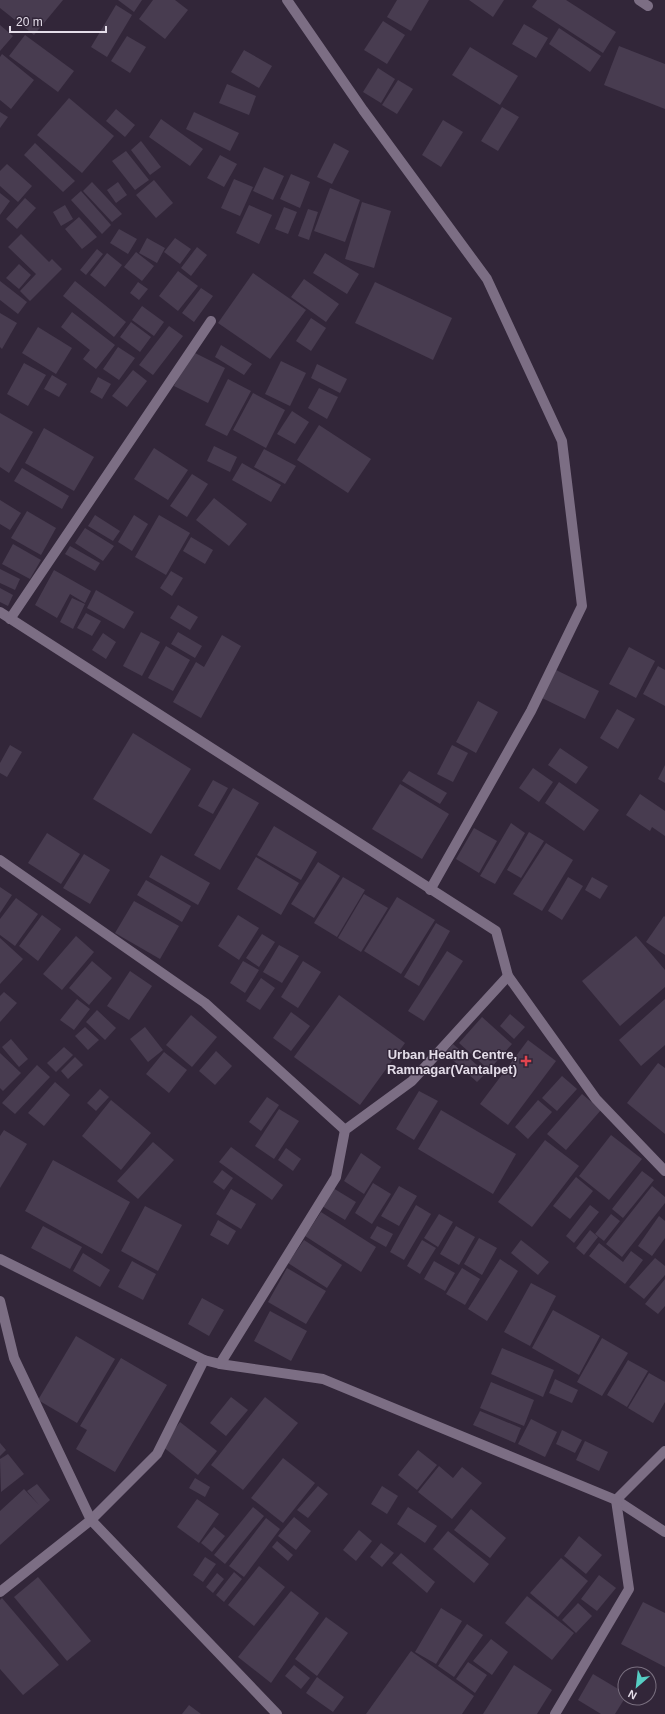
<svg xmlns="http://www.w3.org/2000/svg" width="665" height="1714" font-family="Helvetica,sans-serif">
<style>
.building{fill:#483c50}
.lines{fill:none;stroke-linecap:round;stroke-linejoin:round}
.street{stroke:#7c6e84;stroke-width:10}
.health-dot{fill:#e0444e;stroke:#322639;stroke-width:1.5}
.labels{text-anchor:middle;stroke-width:3;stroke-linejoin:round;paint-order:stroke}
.poi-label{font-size:13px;font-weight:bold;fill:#e4dde9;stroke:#322639;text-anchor:end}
</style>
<rect width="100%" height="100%" fill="#322639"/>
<!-- building -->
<g class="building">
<polygon points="0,0 63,0 34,35 0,8"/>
<polygon points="118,0 142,0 134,12"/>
<polygon points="153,0 175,0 188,10 165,39 139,19"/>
<polygon points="397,0 429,0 411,31 387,17"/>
<polygon points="469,0 504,0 493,17"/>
<polygon points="537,0 566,0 616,32 603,53 532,7"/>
<polygon points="116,5 132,15 107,57 91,47"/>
<polygon points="383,21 405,35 387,64 364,50"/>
<polygon points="524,24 548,38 536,58 512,44"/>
<polygon points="0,25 13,36 0,51"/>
<polygon points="559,28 601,56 590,72 549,44"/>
<polygon points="25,35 74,71 58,92 9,56"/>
<polygon points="127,36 146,47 130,73 111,61"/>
<polygon points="619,46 665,64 665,109 604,85"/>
<polygon points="470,47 518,76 500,105 452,75"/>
<polygon points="244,50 272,66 259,88 231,72"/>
<polygon points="2,54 34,80 11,109 0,100 0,57"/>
<polygon points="378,68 395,79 381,103 363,92"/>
<polygon points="398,80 413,89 397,114 382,105"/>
<polygon points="227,84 256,96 249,115 219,103"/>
<polygon points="69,98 114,136 82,173 37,135"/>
<polygon points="502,107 519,117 498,151 481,141"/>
<polygon points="116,109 135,125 125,137 106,121"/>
<polygon points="0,112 8,117 0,128"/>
<polygon points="194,112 239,133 230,151 186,129"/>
<polygon points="161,119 203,149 190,166 149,137"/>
<polygon points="443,120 463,132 441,167 422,155"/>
<polygon points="141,141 161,167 150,175 131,150"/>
<polygon points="35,143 75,181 63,192 24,155"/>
<polygon points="334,143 349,151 332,184 317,177"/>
<polygon points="126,151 149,180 135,190 112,161"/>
<polygon points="220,155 237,164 224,187 207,178"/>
<polygon points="7,164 32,186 18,202 0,186 0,171"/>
<polygon points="264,167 284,176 273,200 253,191"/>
<polygon points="291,174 310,182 300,208 280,199"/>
<polygon points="234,179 253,187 240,216 221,208"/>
<polygon points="154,180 173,203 156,218 136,195"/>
<polygon points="92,182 122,214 112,222 83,191"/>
<polygon points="118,182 127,195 116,203 107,190"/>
<polygon points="330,188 360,200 345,242 314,231"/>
<polygon points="81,191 111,225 102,234 71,200"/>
<polygon points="0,193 10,201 0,215"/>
<polygon points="25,198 36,208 17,229 6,219"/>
<polygon points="362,202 391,211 374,268 345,259"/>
<polygon points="65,205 73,219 61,226 53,212"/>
<polygon points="249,205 272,215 259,244 236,233"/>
<polygon points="284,207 297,212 288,234 275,229"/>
<polygon points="308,209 318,212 309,240 298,236"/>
<polygon points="79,217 97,237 82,249 65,229"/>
<polygon points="119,229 137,239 128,254 110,243"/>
<polygon points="21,234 49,262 52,259 62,269 30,301 20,291 36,274 8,247"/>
<polygon points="147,238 165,248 157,263 139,253"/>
<polygon points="175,238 191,249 180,264 164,252"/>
<polygon points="197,247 207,255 191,276 181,268"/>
<polygon points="97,249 103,254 86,275 80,270"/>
<polygon points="136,252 154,266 142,281 124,267"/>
<polygon points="107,253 122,265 105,287 90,275"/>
<polygon points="325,253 359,274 347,294 313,273"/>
<polygon points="19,264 31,275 19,289 6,278"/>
<polygon points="178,271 198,286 178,311 159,296"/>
<polygon points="253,273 306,310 270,359 218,323"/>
<polygon points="304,279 339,304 326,322 291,297"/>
<polygon points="0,281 27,302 18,314 0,300"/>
<polygon points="75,281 126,322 114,337 63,296"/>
<polygon points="138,282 148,289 139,300 130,293"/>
<polygon points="375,282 452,318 433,360 355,323"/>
<polygon points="201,288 213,296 194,322 182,313"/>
<polygon points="142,306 164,322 154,336 132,320"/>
<polygon points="72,312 115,345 96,369 83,359 90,350 61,327"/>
<polygon points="0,313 17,323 2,349 0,347"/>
<polygon points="311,318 326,328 311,351 296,341"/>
<polygon points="131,322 151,337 140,352 120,337"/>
<polygon points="169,326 183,336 153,375 139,365"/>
<polygon points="38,327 72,348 56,374 22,353"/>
<polygon points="221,345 252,364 244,375 215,357"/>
<polygon points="118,347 135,358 119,380 103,369"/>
<polygon points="191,351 225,368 208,403 174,386"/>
<polygon points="281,361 306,373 290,406 265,394"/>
<polygon points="24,363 46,375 28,406 7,394"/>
<polygon points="317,364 347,379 340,393 311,378"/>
<polygon points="133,370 147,381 127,407 112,396"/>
<polygon points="52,375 67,384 59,397 44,389"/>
<polygon points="98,377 111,384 102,399 90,392"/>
<polygon points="228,379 251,391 227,436 205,425"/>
<polygon points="319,388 338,397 327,419 308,408"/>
<polygon points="253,393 285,410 266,448 233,430"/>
<polygon points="292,411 309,422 295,444 277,434"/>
<polygon points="0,413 33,432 9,473 0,467"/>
<polygon points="319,425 371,459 348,493 297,460"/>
<polygon points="44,428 94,457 74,491 25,463"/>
<polygon points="214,446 237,457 230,472 207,461"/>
<polygon points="154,448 188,470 168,500 134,479"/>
<polygon points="264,449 296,466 285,484 254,467"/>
<polygon points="242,463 281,485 271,502 232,480"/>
<polygon points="22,468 69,496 62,509 14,481"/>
<polygon points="192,474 208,484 187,517 170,506"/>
<polygon points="214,498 247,524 229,546 196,520"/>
<polygon points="0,500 21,513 10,530 0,524"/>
<polygon points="27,511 56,528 41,555 11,538"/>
<polygon points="95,515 120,531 113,541 88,526"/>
<polygon points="134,515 148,524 132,551 118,542"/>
<polygon points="159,515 190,533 166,575 135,557"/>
<polygon points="85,528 114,546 103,561 75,543"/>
<polygon points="191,537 213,550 205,564 183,551"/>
<polygon points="13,544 41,560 30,579 2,564"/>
<polygon points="70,546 100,563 95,571 65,554"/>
<polygon points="0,569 20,579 15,590 0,583"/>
<polygon points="54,570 91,591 85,603 70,594 57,618 35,605"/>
<polygon points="171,571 183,578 172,596 160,588"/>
<polygon points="0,588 13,595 8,606 0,602"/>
<polygon points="96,590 134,612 124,629 87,608"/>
<polygon points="72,598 85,604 73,629 60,622"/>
<polygon points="178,605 198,617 190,630 170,618"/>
<polygon points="86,613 101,621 92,636 77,628"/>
<polygon points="141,632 160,642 142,676 123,666"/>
<polygon points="178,632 202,646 195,658 171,644"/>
<polygon points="103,633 116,642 106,659 92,650"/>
<polygon points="222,635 241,646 201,718 173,702 196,662 204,667"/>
<polygon points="166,646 190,660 173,691 148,678"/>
<polygon points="629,647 655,661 636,698 609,684"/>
<polygon points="658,666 665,670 665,706 643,694"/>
<polygon points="554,669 599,691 585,719 540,697"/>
<polygon points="478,701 498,712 476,753 456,742"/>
<polygon points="617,709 635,719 618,749 600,738"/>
<polygon points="133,733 191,769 151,834 93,799"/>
<polygon points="10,745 22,752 7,777 0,773 0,763"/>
<polygon points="452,745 468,753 453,782 437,774"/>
<polygon points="560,748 588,767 576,784 548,765"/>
<polygon points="665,765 665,783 658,779"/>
<polygon points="533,768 553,782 539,802 519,788"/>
<polygon points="409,771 447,793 440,804 402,781"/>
<polygon points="213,780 228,788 213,814 198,806"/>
<polygon points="559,782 599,810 584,831 545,803"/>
<polygon points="400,784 449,814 422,859 372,829"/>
<polygon points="233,788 259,803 220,870 194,855"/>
<polygon points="640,794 665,811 665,836 652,827 650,831 626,815"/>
<polygon points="511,823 525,833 495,884 480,876"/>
<polygon points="274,826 317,852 301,880 257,855"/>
<polygon points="474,828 497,841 479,873 456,859"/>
<polygon points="529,832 544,841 521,878 507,870"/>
<polygon points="47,833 80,854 61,884 28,863"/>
<polygon points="546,843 573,860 542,911 513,894"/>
<polygon points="84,854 110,870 90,904 63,888"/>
<polygon points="161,855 210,883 198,905 149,877"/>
<polygon points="256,857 299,883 281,915 237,889"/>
<polygon points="318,862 340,876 314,918 291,904"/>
<polygon points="343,877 365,890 337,937 314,923"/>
<polygon points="568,877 583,886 562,920 548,911"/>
<polygon points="592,877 608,886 600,899 585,890"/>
<polygon points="146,880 191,906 182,922 137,895"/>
<polygon points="0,887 12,895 0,913"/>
<polygon points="364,894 388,908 361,952 338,938"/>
<polygon points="397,897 435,920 401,974 364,951"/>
<polygon points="16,898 38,914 15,946 0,935 0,919"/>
<polygon points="134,901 179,926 160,959 115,933"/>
<polygon points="42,915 61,929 38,961 19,946"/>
<polygon points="238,915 259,928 239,960 218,946"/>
<polygon points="664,916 665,917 665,955 646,942"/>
<polygon points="436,923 450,931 419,986 404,977"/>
<polygon points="262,934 275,942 259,967 246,958"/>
<polygon points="76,936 94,952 62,990 43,974"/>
<polygon points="636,936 665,970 665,987 620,1026 582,981"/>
<polygon points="0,938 23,959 0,984"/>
<polygon points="279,945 299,956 282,983 263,972"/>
<polygon points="447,951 463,961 424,1021 408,1011"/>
<polygon points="92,961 112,978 89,1005 69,988"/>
<polygon points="243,961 259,970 245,993 230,983"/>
<polygon points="303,961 321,972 298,1008 281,997"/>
<polygon points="130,971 152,986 129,1020 107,1006"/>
<polygon points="261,978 275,988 260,1010 246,1001"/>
<polygon points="4,992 17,1003 0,1022 0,996"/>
<polygon points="339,995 405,1043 360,1105 294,1057"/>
<polygon points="77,999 90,1009 74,1030 60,1020"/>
<polygon points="665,999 665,1045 641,1066 619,1040"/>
<polygon points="97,1010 116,1028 105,1040 86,1022"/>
<polygon points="291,1012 310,1026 291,1051 273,1038"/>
<polygon points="510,1014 525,1027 514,1039 500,1026"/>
<polygon points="191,1015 217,1037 192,1067 166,1045"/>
<polygon points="482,1017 512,1044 489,1070 459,1043"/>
<polygon points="85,1027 99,1040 88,1050 75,1036"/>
<polygon points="145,1027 163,1050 148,1062 130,1039"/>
<polygon points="11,1039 28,1059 19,1067 2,1047"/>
<polygon points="528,1040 556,1061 508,1125 480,1104"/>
<polygon points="453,1044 486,1073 477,1082 445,1053"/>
<polygon points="64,1047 73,1055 56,1072 47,1063"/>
<polygon points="216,1051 232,1066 215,1085 199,1071"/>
<polygon points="164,1052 187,1070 169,1093 146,1074"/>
<polygon points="0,1053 21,1073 3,1091 0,1088"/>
<polygon points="75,1057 83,1065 68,1079 61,1071"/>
<polygon points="658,1063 665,1068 665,1134 627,1103"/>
<polygon points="37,1065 50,1077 15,1114 2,1103"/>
<polygon points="562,1076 577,1089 557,1111 542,1098"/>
<polygon points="55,1082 70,1095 44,1126 28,1113"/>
<polygon points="100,1089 109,1097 96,1111 87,1103"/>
<polygon points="419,1091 438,1101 414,1140 396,1129"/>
<polygon points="582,1094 601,1110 566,1150 547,1134"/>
<polygon points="267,1097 279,1105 261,1131 249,1122"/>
<polygon points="111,1100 151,1133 121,1170 82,1136"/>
<polygon points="538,1100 552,1112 528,1139 515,1127"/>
<polygon points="279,1109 299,1121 274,1159 255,1146"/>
<polygon points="441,1110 516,1154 493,1194 418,1149"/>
<polygon points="4,1130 27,1144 0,1188 0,1136"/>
<polygon points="611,1135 642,1159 609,1200 579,1176"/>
<polygon points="545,1140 579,1166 532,1227 498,1202"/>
<polygon points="153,1142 174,1160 138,1199 117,1181"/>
<polygon points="231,1147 283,1185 272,1200 219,1162"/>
<polygon points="286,1148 301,1159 293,1171 278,1160"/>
<polygon points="361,1153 381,1167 364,1194 344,1181"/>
<polygon points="53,1160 130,1202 102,1254 25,1211"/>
<polygon points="222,1170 233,1178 224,1190 213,1182"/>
<polygon points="642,1171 654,1180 623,1218 612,1209"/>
<polygon points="576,1177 593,1191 570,1219 553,1206"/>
<polygon points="373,1183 391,1194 372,1224 355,1213"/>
<polygon points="399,1186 417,1196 399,1226 381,1216"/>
<polygon points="652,1186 665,1197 665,1203 622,1257 606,1244"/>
<polygon points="333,1188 356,1202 345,1220 322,1206"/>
<polygon points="231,1189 256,1204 241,1229 216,1214"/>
<polygon points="416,1205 431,1214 404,1260 390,1252"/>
<polygon points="590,1205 599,1212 574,1243 566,1236"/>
<polygon points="145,1206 182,1225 158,1271 121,1251"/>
<polygon points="321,1212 376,1247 361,1272 305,1236"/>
<polygon points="439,1214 453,1222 438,1247 424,1238"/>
<polygon points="611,1214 620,1221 604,1241 595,1234"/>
<polygon points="659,1216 665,1221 665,1238 652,1256 638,1246"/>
<polygon points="218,1220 236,1231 228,1245 210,1235"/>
<polygon points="43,1226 82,1247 70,1269 31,1248"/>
<polygon points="377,1226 393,1234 386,1247 370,1238"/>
<polygon points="456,1226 475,1237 459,1265 440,1254"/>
<polygon points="590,1230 598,1237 584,1255 576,1248"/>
<polygon points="479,1238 497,1248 482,1275 464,1264"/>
<polygon points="304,1240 342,1265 327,1288 288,1263"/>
<polygon points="422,1240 436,1248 420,1274 407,1266"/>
<polygon points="521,1240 549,1262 538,1275 511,1253"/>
<polygon points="599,1243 623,1262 631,1251 643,1260 625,1284 589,1256"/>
<polygon points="83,1253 110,1270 100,1287 73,1271"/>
<polygon points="655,1258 665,1266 665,1275 644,1299 629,1287"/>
<polygon points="500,1259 518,1271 487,1321 468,1309"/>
<polygon points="132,1261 156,1274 143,1300 118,1287"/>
<polygon points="434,1261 455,1273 445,1291 424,1279"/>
<polygon points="287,1268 326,1291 306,1324 268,1302"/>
<polygon points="462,1268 480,1279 465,1305 446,1294"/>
<polygon points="665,1279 665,1306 658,1314 645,1304"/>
<polygon points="531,1283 556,1296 530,1346 504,1332"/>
<polygon points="202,1298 224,1310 209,1336 188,1324"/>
<polygon points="553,1310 600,1336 579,1375 532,1348"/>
<polygon points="270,1311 307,1331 291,1361 254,1341"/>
<polygon points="76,1336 115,1359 77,1423 38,1400"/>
<polygon points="602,1338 628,1353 602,1396 577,1382"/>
<polygon points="502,1348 554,1370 543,1397 491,1374"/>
<polygon points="121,1358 167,1385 115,1472 76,1449 87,1430 80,1426"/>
<polygon points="628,1360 648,1371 627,1407 607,1395"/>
<polygon points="649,1373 665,1382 665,1402 653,1423 628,1408"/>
<polygon points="555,1379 578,1390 572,1403 549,1393"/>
<polygon points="491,1382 534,1400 524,1426 480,1408"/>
<polygon points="231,1397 248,1410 226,1436 210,1423"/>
<polygon points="265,1397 298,1423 243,1490 211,1465"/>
<polygon points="480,1411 521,1428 515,1443 473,1425"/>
<polygon points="531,1419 557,1432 545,1457 518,1444"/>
<polygon points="180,1422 217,1451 198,1475 162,1446"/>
<polygon points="562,1430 582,1440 575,1453 556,1444"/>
<polygon points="585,1441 608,1452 599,1471 576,1460"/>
<polygon points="0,1443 6,1450 0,1456"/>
<polygon points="418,1450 437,1465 417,1490 398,1475"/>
<polygon points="8,1454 24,1474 1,1492 0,1459"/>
<polygon points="283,1458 315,1483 283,1523 251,1498"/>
<polygon points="439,1466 453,1478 462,1467 482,1483 452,1519 418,1492"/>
<polygon points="195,1478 210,1487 205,1497 189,1488"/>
<polygon points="37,1484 50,1500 0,1545 0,1511 24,1489 39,1505 27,1491"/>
<polygon points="318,1486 328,1494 308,1518 297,1510"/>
<polygon points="382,1486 398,1496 387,1514 371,1504"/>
<polygon points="197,1499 219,1514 199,1543 177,1527"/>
<polygon points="253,1507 264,1516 225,1564 214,1555"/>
<polygon points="408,1507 437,1526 425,1543 397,1524"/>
<polygon points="471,1509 506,1538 490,1558 454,1530"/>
<polygon points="294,1517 311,1531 296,1550 278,1536"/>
<polygon points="266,1518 280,1529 244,1577 229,1566"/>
<polygon points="214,1527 225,1536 212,1552 201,1543"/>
<polygon points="359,1530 372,1541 356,1561 343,1550"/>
<polygon points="448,1531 489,1564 474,1583 433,1549"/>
<polygon points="579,1536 602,1555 586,1574 564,1556"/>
<polygon points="277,1541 293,1555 288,1561 272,1547"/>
<polygon points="381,1543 394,1553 382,1567 370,1557"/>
<polygon points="401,1553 435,1582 427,1593 392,1563"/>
<polygon points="205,1557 216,1564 203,1582 193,1575"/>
<polygon points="561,1558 588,1581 558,1617 530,1593"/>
<polygon points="259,1566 285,1587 254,1626 228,1605"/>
<polygon points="234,1572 242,1579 224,1602 216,1595"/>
<polygon points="217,1573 224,1579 213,1593 206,1587"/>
<polygon points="599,1575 616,1588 597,1611 581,1599"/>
<polygon points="38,1577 91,1641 67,1661 14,1597"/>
<polygon points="291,1591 319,1613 271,1683 238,1657"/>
<polygon points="527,1596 574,1633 552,1660 505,1623"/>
<polygon points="2,1598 59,1665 23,1695 0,1669 0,1600"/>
<polygon points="643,1602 665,1613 665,1667 621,1644"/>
<polygon points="578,1603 592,1616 576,1633 562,1620"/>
<polygon points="441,1608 462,1621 436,1664 415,1652"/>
<polygon points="326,1617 348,1633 317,1676 295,1659"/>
<polygon points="467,1624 483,1635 454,1677 438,1666"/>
<polygon points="491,1639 508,1652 492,1675 473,1661"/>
<polygon points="411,1651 474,1696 462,1714 366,1714"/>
<polygon points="468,1662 487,1675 475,1693 456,1679"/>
<polygon points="294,1665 310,1678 301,1689 285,1676"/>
<polygon points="514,1665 552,1690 537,1714 483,1714"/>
<polygon points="593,1674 625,1693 625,1698 615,1714 601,1714 578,1700"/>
<polygon points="317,1677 344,1697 333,1712 306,1693"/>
<polygon points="189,1705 201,1714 182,1714"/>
</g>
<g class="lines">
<!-- street -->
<g class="street">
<polyline points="287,0 363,110 487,279 562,441 582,606 531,711 430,890"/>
<polyline points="639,0 648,6"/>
<polyline points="0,612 496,931 508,976 596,1099 665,1171"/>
<polyline points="10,619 211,321"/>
<polyline points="0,860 205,1003 345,1130"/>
<polyline points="0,1259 204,1360 157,1454 91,1520 0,1592"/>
<polyline points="0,1301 14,1358 91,1520 277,1714"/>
<polyline points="204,1360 220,1364 323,1379 616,1500 665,1532"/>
<polyline points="220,1364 336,1177 345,1130 412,1081 508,976"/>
<polyline points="555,1714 629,1589 616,1500 665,1451"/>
</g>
</g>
<!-- markers -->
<path class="health-dot" d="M524 1055h4v4h4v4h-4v4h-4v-4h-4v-4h4z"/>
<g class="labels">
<!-- poi labels -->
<g class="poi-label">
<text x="517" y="1059">Urban Health Centre,<tspan x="517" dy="15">Ramnagar(Vantalpet)</tspan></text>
</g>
</g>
<!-- north arrow -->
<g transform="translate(637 1686) rotate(208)"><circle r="19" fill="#322639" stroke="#796f7f"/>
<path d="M0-3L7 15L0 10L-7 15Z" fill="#56cec4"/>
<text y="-6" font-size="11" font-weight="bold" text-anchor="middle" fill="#e4dde9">N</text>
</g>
<!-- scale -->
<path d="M10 26v6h96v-6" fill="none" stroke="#e4dde9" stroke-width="2"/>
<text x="16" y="26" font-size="12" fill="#e4dde9" stroke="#322639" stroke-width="3" paint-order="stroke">20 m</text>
</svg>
